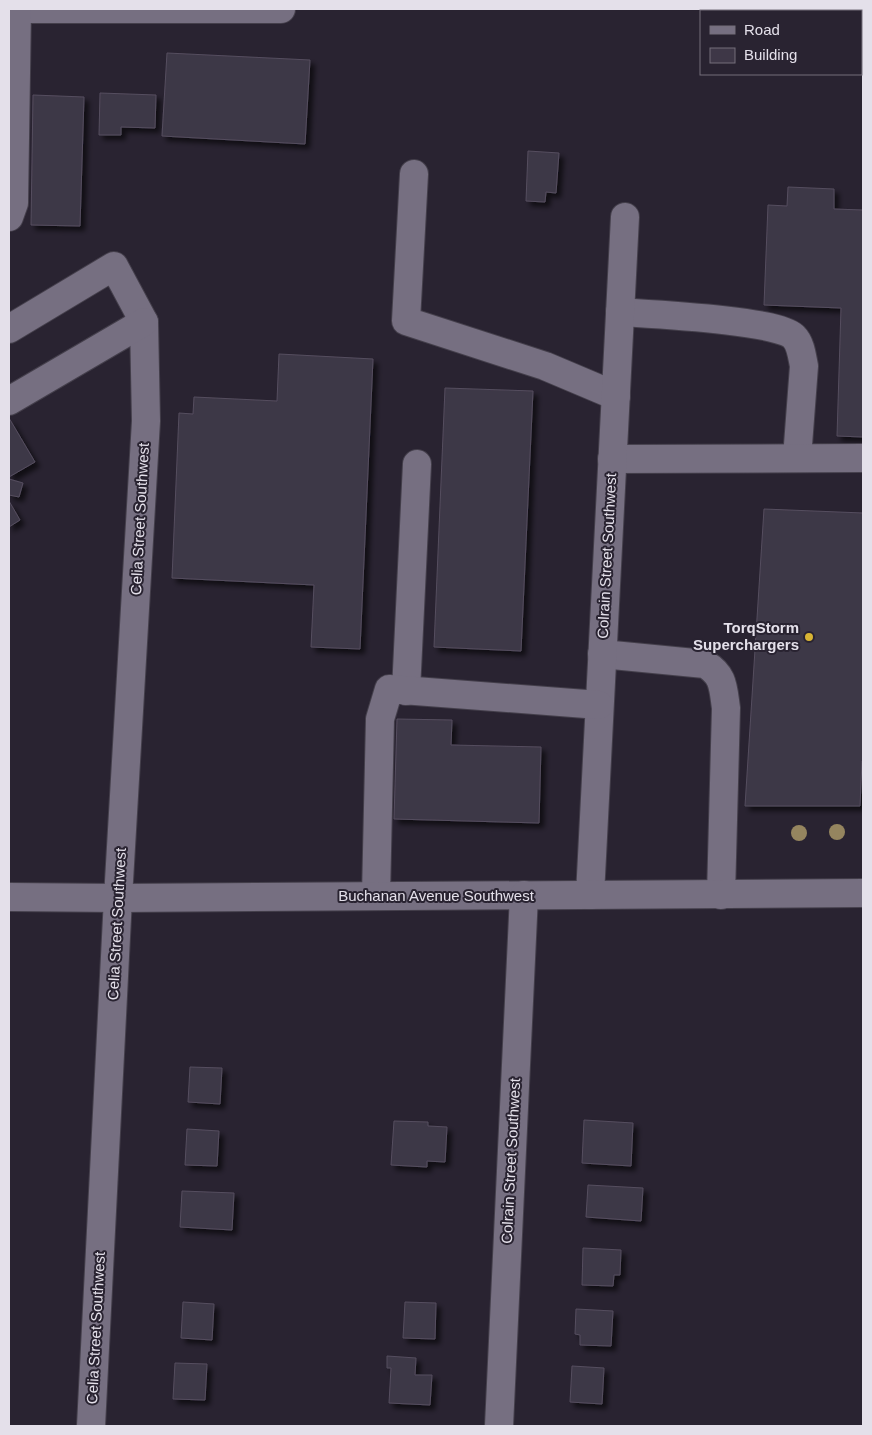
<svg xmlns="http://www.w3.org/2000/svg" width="872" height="1435" font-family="Helvetica,sans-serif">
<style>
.building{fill:#3e3747;stroke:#554e5f;filter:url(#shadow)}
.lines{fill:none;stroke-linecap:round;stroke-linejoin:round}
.minor-casing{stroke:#443f4b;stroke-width:30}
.minor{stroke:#766f81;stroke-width:28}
.tree{fill:#95855f}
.poi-dot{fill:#d8b434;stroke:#292331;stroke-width:2}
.labels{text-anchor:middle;stroke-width:4;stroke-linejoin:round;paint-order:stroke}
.street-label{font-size:15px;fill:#e4e0ea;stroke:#292331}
.poi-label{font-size:15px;font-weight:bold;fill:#e4e0ea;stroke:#292331;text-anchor:end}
</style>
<defs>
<filter id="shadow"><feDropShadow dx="4.5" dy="4.5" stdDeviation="2.5" flood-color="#0009"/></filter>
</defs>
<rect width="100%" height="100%" fill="#292331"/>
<!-- building -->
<g class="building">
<polygon points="167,53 310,60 305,144 162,136"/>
<polygon points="100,93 156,95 155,128 121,127 121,135 99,135"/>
<polygon points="33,95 84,97 80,226 31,225"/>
<polygon points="528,151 559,153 556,193 546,192 545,202 526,201"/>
<polygon points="788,187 834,189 834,209 863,210 863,437 837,436 841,308 764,305 768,205 787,206"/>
<polygon points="279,354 373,359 360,649 311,647 314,585 172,578 179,413 193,414 194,397 277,401"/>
<polygon points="445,388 533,391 521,651 434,647"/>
<polygon points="9,418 35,462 9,477"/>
<polygon points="9,479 23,483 19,497 9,495"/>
<polygon points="9,501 20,520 9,527"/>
<polygon points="764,509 863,513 863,761 862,761 860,806 745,806"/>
<polygon points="397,719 452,720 451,745 541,747 539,823 394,819"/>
<polygon points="190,1067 222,1068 220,1104 188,1102"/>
<polygon points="584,1120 633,1123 631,1166 582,1163"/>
<polygon points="394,1121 428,1122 428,1126 447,1127 445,1162 427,1161 427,1167 391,1165"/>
<polygon points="187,1129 219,1131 217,1166 185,1165"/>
<polygon points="588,1185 643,1188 641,1221 586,1217"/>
<polygon points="182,1191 234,1193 232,1230 180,1227"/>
<polygon points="583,1248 621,1250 620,1275 614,1275 613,1286 582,1285"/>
<polygon points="183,1302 214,1304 212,1340 181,1338"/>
<polygon points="405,1302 436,1303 435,1339 403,1338"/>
<polygon points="576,1309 613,1311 611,1346 580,1345 580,1335 575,1334"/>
<polygon points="387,1356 416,1358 415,1375 432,1375 430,1405 389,1403 391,1368 387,1368"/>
<polygon points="175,1363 207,1364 205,1400 173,1399"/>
<polygon points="572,1366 604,1368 602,1404 570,1402"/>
</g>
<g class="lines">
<defs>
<g id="minor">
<polyline points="9,9 281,9"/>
<polyline points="414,174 406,321 545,366 616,396"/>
<polyline points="9,217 14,203 17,9"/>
<path d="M620,312C648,314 780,320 794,337C801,344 802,357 804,366L797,458"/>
<polyline points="9,329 114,266 144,322 146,421 118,898 91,1426"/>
<polyline points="9,401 144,322"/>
<polyline points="612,459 863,458"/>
<path d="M602,654L705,664C724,675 723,688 726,708L721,895"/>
<polyline points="406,691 417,464"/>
<polyline points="590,895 625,217"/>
<polyline points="376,896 380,719 389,689 599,705"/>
<polyline points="9,897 118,898 863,893"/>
<polyline points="499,1426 524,895"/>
</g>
</defs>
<!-- minor casing -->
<use href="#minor" class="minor-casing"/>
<!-- minor -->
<use href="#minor" class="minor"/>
</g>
<!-- trees -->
<g class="tree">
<circle cx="837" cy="832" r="8"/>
<circle cx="799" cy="833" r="8"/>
</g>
<!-- markers -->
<circle class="poi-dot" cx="809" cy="637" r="5"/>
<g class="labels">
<!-- street labels -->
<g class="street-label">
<text transform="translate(140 519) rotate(-87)" y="5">Celia Street Southwest</text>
<text transform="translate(607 556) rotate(-87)" y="5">Colrain Street Southwest</text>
<text x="436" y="901">Buchanan Avenue Southwest</text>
<text transform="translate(117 924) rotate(-87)" y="5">Celia Street Southwest</text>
<text transform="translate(511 1161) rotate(-87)" y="5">Colrain Street Southwest</text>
<text transform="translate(96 1328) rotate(-87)" y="5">Celia Street Southwest</text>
</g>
<!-- poi labels -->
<g class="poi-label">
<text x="799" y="633">TorqStorm<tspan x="799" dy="17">Superchargers</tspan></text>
</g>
</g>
<!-- border -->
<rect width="872" height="1435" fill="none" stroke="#e4e0ea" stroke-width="20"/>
<!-- legend -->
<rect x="700" y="10" width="162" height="65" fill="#292331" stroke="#746f7b"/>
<rect x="710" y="26" width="25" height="8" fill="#766f81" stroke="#746f7b"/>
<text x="744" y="35" font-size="15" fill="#e4e0ea">Road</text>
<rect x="710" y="48" width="25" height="15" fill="#3e3747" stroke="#746f7b"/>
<text x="744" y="60" font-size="15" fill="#e4e0ea">Building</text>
</svg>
